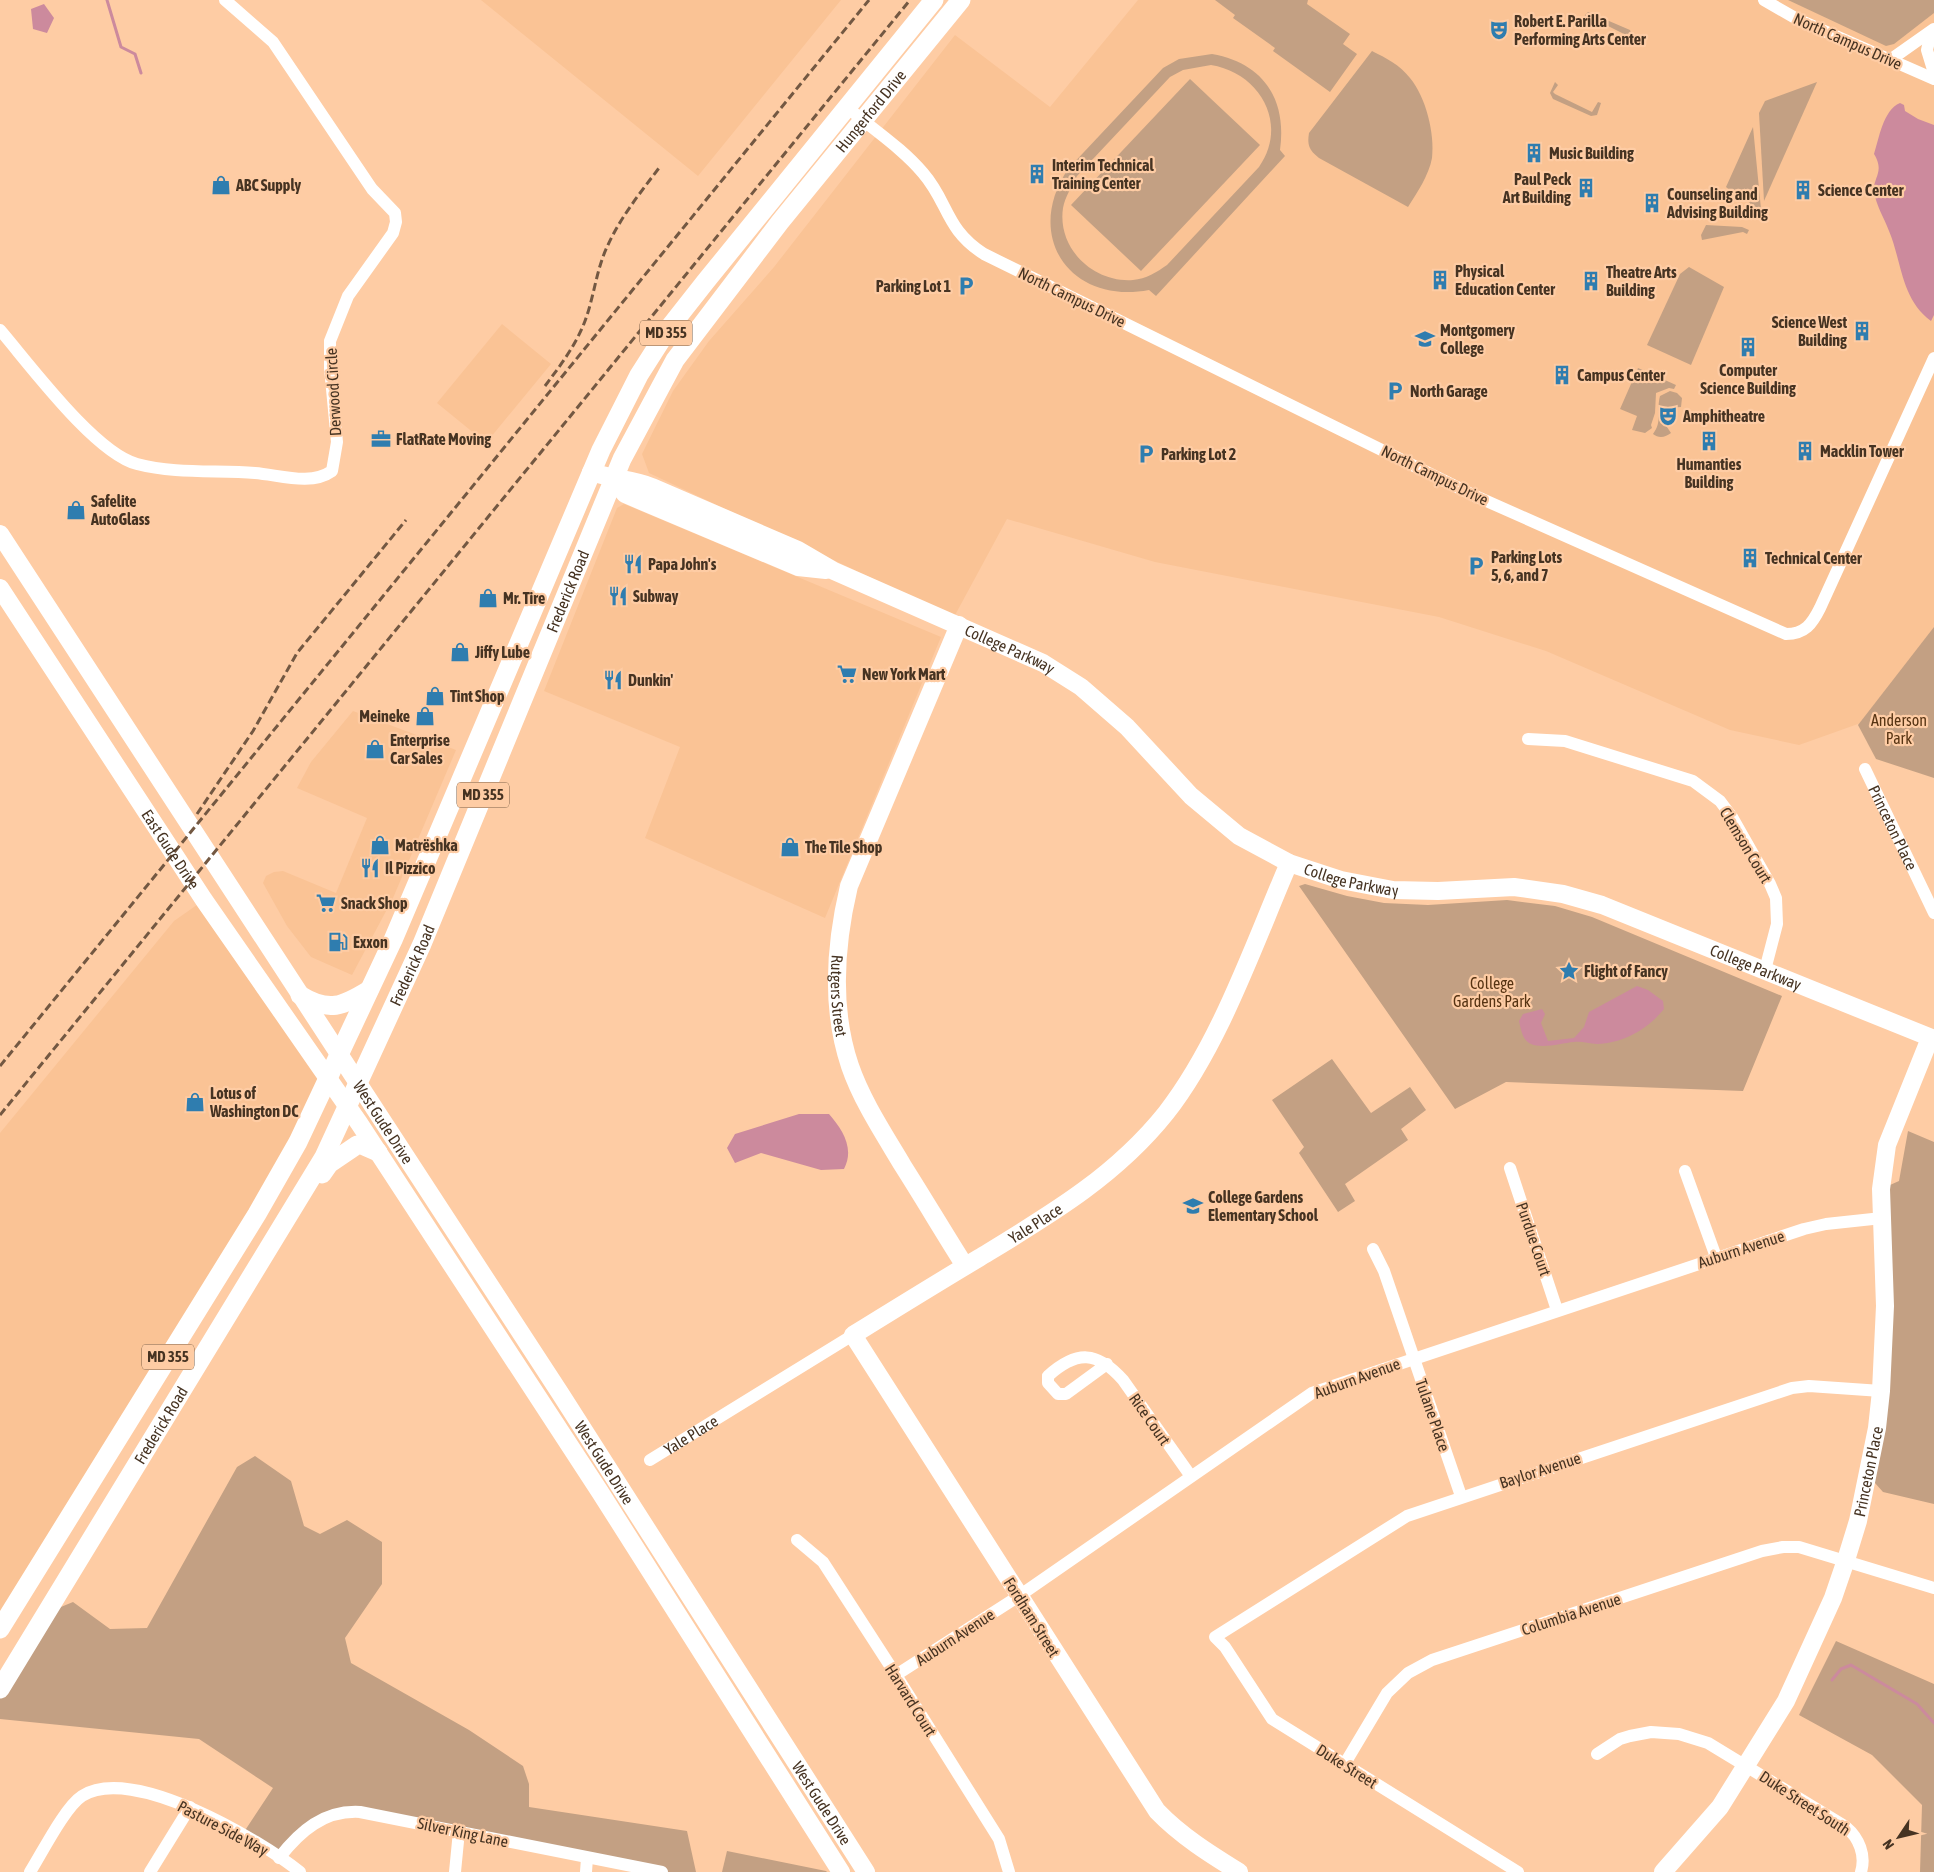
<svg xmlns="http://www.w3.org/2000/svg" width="1934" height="1872" font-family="'Asap Condensed',sans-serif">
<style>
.built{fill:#fac395}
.green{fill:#c3a083;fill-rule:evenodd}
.water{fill:#cc8a9d}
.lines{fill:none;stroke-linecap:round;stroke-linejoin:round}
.stream{stroke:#cc8a9d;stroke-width:3}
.street{stroke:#fff;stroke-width:12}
.secondary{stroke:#fff;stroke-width:18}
.primary{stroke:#fff;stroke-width:19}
.rail{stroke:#735842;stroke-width:3;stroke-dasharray:8 4;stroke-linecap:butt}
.labels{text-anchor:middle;stroke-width:4.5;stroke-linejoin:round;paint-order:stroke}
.shield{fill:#fecca4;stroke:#7d6149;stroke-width:1}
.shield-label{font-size:15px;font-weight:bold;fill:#463322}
.poi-label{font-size:16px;font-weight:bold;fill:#463322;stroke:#fecca4;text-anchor:start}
.street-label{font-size:16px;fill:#463322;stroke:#fecca4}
.park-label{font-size:16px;fill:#573413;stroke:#fecca4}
</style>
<rect width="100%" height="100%" fill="#fecca4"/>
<!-- built -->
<g class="built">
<polygon points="481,0 841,0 698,176"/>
<polygon points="1138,0 1934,0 1934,665 1886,714 1799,745 1730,730 1546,651 1439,617 1155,562 1007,519 954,617 649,473 642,454 673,391 709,341 774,267 955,35 1050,107"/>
<polygon points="502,324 551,364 486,443 437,403"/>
<polygon points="624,504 941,637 825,918 645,838 680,747 544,691 617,508"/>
<polygon points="353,711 456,750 393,898 352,975 311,957 287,926 263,883 266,876 274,872 283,871 336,893 367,818 297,788 311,762"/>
<polygon points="204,900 328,1081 0,1629 0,1133 174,921"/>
</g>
<!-- green -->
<g class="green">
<polygon points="1215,0 1308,0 1307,4 1350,34 1343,44 1357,54 1330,92 1273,51 1275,48 1233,18 1235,15"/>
<polygon points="1788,0 1934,0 1934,13 1894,44 1886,46"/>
<polygon points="1588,12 1630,30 1632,36 1628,43 1625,43 1626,35 1590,17 1582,24 1585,15"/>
<path d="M1372,51C1386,58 1400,65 1410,78C1426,97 1435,134 1432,158C1429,175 1417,193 1408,207L1319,158C1309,150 1307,145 1309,133Z"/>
<path d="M1212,54C1264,63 1287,100 1280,150L1285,156L1156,296L1149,290C1070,305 1023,236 1068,169L1163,68L1179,59ZM1211,65C1260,73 1289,124 1259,167L1167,265C1157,272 1146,279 1133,280C1094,283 1057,249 1063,208C1065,197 1072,186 1077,176L1170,77L1183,70Z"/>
<polygon points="1190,79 1260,145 1141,271 1071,205"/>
<polygon points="1555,82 1558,85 1553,92 1555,94 1592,112 1598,102 1601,103 1597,115 1591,116 1553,99 1550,93"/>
<polygon points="1817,82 1764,201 1759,113 1765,101"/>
<polygon points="1753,127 1761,209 1750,207 1750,203 1742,196 1738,197 1726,187"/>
<polygon points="1706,225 1742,227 1749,230 1747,234 1743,232 1702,240 1701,235"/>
<polygon points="1689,267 1724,287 1691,365 1647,345 1680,274"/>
<polygon points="1638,368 1676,385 1674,389 1669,388 1656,393 1655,413 1651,425 1652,428 1645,433 1632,430 1637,416 1620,409"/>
<path d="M1670,391L1677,393L1682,398L1681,407C1670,407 1665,413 1665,424L1671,433C1666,437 1659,439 1653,434C1663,421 1656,411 1660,396Z"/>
<polygon points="1934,627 1934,778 1876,759 1858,725"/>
<polygon points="1305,884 1347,896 1384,903 1428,905 1507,900 1555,906 1592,917 1782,996 1743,1091 1506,1082 1455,1109 1299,886"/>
<polygon points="1332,1059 1371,1113 1410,1087 1426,1110 1401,1129 1408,1140 1345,1184 1355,1201 1338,1212 1299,1153 1304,1147 1272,1100"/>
<polygon points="1908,1131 1934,1142 1934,1504 1883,1492 1867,1474 1877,1428 1881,1189 1899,1181"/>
<polygon points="255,1456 291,1481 304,1526 320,1534 347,1520 382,1542 382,1584 345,1638 351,1663 469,1730 523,1766 529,1784 529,1807 687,1831 696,1872 662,1872 377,1814 333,1814 279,1858 242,1835 273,1788 199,1739 0,1719 0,1694 56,1609 73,1602 110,1629 147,1628 237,1467"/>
<polygon points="1836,1641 1934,1684 1934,1872 1920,1872 1922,1805 1872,1755 1799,1715"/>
<polygon points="727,1851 826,1871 827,1872 722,1872"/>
</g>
<!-- water -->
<g class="water">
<polygon points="44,4 54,18 47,33 33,29 31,9"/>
<path d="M1900,103L1904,105L1905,111L1918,119L1934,125V315L1931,321C1901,299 1902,262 1889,231C1884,217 1876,206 1874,191C1873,177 1885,172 1874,154C1879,139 1883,110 1900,103Z"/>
<path d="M1637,986L1648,990L1663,1001L1664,1009C1648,1029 1624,1043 1597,1044C1589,1044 1582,1041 1574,1042C1562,1043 1543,1049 1531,1044C1522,1040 1521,1029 1519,1021L1523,1014L1542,1009L1545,1014L1541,1023L1548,1041L1574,1038L1584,1027L1589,1012Z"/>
<path d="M799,1114H829C842,1129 855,1148 844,1169L821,1170L761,1153L735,1163L727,1148L735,1134Z"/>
</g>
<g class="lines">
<!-- stream -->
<g class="stream">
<polyline points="107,0 121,47 135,54 141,73"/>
<polyline points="1832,1680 1841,1669 1851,1665 1917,1704 1934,1723"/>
</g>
<!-- street -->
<g class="street">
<polyline points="1764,0 1797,19 1934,79"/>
<polyline points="1931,32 1927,50 1934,73"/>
<polyline points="1890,60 1934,29"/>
<path d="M847,107C872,129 901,147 923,173C949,203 945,229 984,254L1473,495L1786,634C1805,634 1812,624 1820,608L1934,358"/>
<path d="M0,330C30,365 95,453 137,464C175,474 216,470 255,473C280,475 311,486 332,471L337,442L330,368V341L348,296L393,233L396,222L395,213L372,189L273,42L225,0"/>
<polyline points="1528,739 1565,741 1693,781 1720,801 1732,817 1770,884 1776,898 1777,924 1765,970"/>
<path id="s1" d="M1865,769L1934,913"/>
<polyline points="1510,1168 1557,1310"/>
<polyline points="1685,1171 1716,1257"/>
<polyline points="1373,1249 1384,1271 1461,1496"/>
<path d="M1107,1364L1066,1394H1058L1048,1383V1376C1077,1350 1097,1351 1123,1380L1190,1475"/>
<path id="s2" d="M650,1460L853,1335"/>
<polyline points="797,1540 823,1562 896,1675 999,1839 1009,1872"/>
<polyline points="896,1675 1019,1596 1312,1393 1804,1229 1826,1224 1882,1218"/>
<path d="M1597,1754L1620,1739L1630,1736L1651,1732L1679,1734L1708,1743L1846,1827C1859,1838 1866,1855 1861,1872"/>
<polyline points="1344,1765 1387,1693 1408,1673 1432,1660 1762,1551 1783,1547 1799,1547 1934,1588"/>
<path d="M279,1858C300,1831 324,1810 360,1812L662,1872"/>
<path d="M30,1872C42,1853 65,1807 82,1796C132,1764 259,1839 300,1872"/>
<polyline points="150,1872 190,1807"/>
<polyline points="455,1872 459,1831"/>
<polyline points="586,1872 587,1858"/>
<polyline points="1518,1872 1272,1719 1225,1647 1215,1637 1407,1516 1792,1388 1809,1386 1881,1391"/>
</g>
<!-- secondary -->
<g class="secondary">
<path id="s3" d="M591,472C612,479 632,479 652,487L798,550L834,571L1043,663L1081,687L1127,727L1191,796L1239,836L1289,863L1341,880L1393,890L1438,891L1514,887L1563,894L1602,905L1934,1039"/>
<polyline points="613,479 625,494 646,503 798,567 826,570"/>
<path id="s4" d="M0,534L560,1393L866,1872"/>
<path id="s5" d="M0,588L204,900L359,1123L600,1492L841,1872"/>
<path id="s6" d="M959,625L849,886C835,945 830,1007 850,1066C862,1101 884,1134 903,1166C924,1199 944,1233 965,1266"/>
<path id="s7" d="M1239,1872C1210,1854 1181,1836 1157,1811L853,1335C895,1309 937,1283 979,1258C1048,1216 1115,1177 1166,1113C1220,1044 1254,944 1289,863"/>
<path id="s8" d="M1663,1872L1720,1807L1786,1701L1833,1598L1846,1560L1858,1521L1877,1428L1881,1391L1885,1306L1881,1189L1887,1145L1930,1038"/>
</g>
<!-- primary -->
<g class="primary">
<path d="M300,995C329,1013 343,1006 369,990"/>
<polyline points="322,1174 329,1164 357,1145 362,1145 378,1152"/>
<polyline points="0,1629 257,1214 298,1142 393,940 601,450 639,375 669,328 706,281 934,0"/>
<path id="s9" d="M0,1689L324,1157L422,944L622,459L675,360L780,222L961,0"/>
</g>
<!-- rail -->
<g class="rail">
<path d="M545,386C560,366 576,345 585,321C594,297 596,271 607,247C620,218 640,193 659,168"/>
<polyline points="197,814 253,731 297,653 406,520"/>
<polyline points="0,1066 869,0"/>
<polyline points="0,1115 910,0"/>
</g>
</g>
<!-- icons -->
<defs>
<symbol id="theatre-bare" viewBox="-9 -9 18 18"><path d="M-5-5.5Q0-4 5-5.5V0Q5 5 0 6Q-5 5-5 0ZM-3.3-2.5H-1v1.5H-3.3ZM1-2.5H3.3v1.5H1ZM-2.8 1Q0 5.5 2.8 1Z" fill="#2f7daf" stroke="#fecca4" stroke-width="2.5" paint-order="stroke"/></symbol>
<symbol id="building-bare" viewBox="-9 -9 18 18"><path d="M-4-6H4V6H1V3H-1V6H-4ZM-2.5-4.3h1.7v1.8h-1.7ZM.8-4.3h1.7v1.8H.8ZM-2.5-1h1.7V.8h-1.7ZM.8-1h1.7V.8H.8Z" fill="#2f7daf" stroke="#fecca4" stroke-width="2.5" paint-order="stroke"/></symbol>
<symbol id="shop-bare" viewBox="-9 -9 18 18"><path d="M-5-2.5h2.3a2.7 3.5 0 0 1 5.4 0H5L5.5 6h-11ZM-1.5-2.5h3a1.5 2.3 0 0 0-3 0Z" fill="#2f7daf" stroke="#fecca4" stroke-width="2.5" paint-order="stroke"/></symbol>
<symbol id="parking-bare" viewBox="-9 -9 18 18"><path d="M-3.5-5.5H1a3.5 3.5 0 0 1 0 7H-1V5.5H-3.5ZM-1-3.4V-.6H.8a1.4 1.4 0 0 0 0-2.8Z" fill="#2f7daf" stroke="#fecca4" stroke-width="2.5" paint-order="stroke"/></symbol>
<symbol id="university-bare" viewBox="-9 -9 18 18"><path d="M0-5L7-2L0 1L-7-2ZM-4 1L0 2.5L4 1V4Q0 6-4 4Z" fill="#2f7daf" stroke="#fecca4" stroke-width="2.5" paint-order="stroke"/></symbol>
<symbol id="office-bare" viewBox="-9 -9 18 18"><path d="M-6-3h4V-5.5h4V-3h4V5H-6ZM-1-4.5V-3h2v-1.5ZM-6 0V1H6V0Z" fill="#2f7daf" stroke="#fecca4" stroke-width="2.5" paint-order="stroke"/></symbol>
<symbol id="restaurant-bare" viewBox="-9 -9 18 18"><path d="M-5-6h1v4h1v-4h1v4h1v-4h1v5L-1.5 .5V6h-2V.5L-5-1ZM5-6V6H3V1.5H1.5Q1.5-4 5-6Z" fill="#2f7daf" stroke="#fecca4" stroke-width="2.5" paint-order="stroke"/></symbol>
<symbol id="supermarket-bare" viewBox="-9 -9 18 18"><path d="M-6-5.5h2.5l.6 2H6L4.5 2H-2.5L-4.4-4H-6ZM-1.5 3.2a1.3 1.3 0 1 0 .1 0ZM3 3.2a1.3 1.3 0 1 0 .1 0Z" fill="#2f7daf" stroke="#fecca4" stroke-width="2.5" paint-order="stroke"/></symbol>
<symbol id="fuel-bare" viewBox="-9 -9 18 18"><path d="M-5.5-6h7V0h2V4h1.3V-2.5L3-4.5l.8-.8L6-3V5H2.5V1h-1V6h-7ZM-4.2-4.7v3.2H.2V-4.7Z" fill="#2f7daf" stroke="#fecca4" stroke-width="2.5" paint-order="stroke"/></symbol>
<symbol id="sight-bare" viewBox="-9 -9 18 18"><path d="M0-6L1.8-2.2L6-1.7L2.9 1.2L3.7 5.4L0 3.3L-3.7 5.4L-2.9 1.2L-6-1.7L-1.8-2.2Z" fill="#2f7daf" stroke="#fecca4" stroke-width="2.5" paint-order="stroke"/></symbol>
<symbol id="school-bare" viewBox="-9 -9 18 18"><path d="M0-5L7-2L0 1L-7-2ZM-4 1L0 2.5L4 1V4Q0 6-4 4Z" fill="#2f7daf" stroke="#fecca4" stroke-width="2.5" paint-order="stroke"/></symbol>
</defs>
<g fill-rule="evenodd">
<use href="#theatre-bare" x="1485" y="16" width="28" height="28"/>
<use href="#building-bare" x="1520" y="139" width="28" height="28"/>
<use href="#building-bare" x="1023" y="160" width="28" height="28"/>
<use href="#shop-bare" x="207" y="171" width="28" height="28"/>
<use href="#building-bare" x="1572" y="174" width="28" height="28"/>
<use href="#building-bare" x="1789" y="176" width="28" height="28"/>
<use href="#building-bare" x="1638" y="189" width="28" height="28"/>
<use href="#building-bare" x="1426" y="266" width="28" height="28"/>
<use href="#building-bare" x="1577" y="267" width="28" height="28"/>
<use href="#parking-bare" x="952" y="272" width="28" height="28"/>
<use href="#building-bare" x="1848" y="317" width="28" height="28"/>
<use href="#university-bare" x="1411" y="325" width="28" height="28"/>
<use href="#building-bare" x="1734" y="333" width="28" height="28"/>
<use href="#building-bare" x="1548" y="361" width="28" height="28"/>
<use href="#parking-bare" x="1381" y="377" width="28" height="28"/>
<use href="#theatre-bare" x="1654" y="402" width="28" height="28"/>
<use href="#office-bare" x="367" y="425" width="28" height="28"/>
<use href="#building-bare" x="1695" y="427" width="28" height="28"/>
<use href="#building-bare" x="1791" y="437" width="28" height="28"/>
<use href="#parking-bare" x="1132" y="440" width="28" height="28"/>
<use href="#shop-bare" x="62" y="496" width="28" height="28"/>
<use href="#building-bare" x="1736" y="544" width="28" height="28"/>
<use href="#restaurant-bare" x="619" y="550" width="28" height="28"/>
<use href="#parking-bare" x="1462" y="552" width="28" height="28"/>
<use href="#restaurant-bare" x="604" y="582" width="28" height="28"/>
<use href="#shop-bare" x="474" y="584" width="28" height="28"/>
<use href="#shop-bare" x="446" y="638" width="28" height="28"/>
<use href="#supermarket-bare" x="833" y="660" width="28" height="28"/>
<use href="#restaurant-bare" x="599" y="666" width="28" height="28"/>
<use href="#shop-bare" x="421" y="682" width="28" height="28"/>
<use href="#shop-bare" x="411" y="702" width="28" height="28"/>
<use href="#shop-bare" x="361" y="735" width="28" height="28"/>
<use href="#shop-bare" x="366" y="831" width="28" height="28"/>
<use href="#shop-bare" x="776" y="833" width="28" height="28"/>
<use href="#restaurant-bare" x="356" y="854" width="28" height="28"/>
<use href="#supermarket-bare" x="312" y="889" width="28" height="28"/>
<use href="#fuel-bare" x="324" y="928" width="28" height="28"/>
<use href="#sight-bare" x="1555" y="957" width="28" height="28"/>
<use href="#shop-bare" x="181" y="1088" width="28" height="28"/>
<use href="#school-bare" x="1179" y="1192" width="28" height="28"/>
</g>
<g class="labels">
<!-- shield labels -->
<g class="shield">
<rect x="640" y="320.5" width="52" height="25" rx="4"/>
<rect x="457" y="782.5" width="52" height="25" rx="4"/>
<rect x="142" y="1344.5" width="52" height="25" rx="4"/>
</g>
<g class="shield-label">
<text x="666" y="338">MD 355</text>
<text x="483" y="800">MD 355</text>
<text x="168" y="1362">MD 355</text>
</g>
<!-- poi labels -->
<g class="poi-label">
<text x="1514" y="27">Robert E. Parilla<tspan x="1514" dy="18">Performing Arts Center</tspan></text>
<text x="1549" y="159">Music Building</text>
<text x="1052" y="171">Interim Technical<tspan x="1052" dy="18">Training Center</tspan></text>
<text x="1571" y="185" text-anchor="end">Paul Peck<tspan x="1571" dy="18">Art Building</tspan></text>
<text x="236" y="191">ABC Supply</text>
<text x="1818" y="196">Science Center</text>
<text x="1667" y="200">Counseling and<tspan x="1667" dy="18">Advising Building</tspan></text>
<text x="1455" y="277">Physical<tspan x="1455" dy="18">Education Center</tspan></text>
<text x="1606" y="278">Theatre Arts<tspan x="1606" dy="18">Building</tspan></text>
<text x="951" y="292" text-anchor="end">Parking Lot 1</text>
<text x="1847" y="328" text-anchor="end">Science West<tspan x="1847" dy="18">Building</tspan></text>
<text x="1440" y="336">Montgomery<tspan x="1440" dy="18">College</tspan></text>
<text x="1748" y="376" text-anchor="middle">Computer<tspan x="1748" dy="18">Science Building</tspan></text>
<text x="1577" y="381">Campus Center</text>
<text x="1410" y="397">North Garage</text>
<text x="1683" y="422">Amphitheatre</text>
<text x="396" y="445">FlatRate Moving</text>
<text x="1820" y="457">Macklin Tower</text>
<text x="1161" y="460">Parking Lot 2</text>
<text x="1709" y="470" text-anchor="middle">Humanties<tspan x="1709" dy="18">Building</tspan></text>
<text x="91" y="507">Safelite<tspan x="91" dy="18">AutoGlass</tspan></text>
<text x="1491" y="563">Parking Lots<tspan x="1491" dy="18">5, 6, and 7</tspan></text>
<text x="1765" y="564">Technical Center</text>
<text x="648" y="570">Papa John's</text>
<text x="633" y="602">Subway</text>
<text x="503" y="604">Mr. Tire</text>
<text x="475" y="658">Jiffy Lube</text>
<text x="862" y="680">New York Mart</text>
<text x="628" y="686">Dunkin'</text>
<text x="450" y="702">Tint Shop</text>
<text x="410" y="722" text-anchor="end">Meineke</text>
<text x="390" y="746">Enterprise<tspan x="390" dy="18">Car Sales</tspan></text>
<text x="395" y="851">Matrëshka</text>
<text x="805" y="853">The Tile Shop</text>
<text x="385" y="874">Il Pizzico</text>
<text x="341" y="909">Snack Shop</text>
<text x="353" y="948">Exxon</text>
<text x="1584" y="977">Flight of Fancy</text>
<text x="210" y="1099">Lotus of<tspan x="210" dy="18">Washington DC</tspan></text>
<text x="1208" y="1203">College Gardens<tspan x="1208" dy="18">Elementary School</tspan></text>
</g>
<!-- street labels -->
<g class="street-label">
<text transform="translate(1848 41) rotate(24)" y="6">North Campus Drive</text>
<text dy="6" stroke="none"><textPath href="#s9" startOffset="1811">Hungerford Drive</textPath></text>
<text transform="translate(1072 297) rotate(26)" y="6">North Campus Drive</text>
<text transform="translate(333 392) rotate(-93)" y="6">Derwood Circle</text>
<text transform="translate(1435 475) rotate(26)" y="6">North Campus Drive</text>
<text dy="6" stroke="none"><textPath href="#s9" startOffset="1239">Frederick Road</textPath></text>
<text dy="6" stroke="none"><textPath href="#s3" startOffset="456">College Parkway</textPath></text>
<text dy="6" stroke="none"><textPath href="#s1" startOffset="65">Princeton Place</textPath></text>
<text transform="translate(1746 845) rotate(59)" y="6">Clemson Court</text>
<text dy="6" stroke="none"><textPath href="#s5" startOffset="312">East Gude Drive</textPath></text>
<text dy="6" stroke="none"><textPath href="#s3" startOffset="876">College Parkway</textPath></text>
<text dy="6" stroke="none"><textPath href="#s9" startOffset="834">Frederick Road</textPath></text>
<text dy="6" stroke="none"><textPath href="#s3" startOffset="1296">College Parkway</textPath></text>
<text dy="6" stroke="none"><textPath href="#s6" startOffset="394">Rutgers Street</textPath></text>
<text dy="6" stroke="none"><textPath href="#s4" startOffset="702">West Gude Drive</textPath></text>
<text dy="6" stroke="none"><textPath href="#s7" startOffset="881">Yale Place</textPath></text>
<text transform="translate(1534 1239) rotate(71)" y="6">Purdue Court</text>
<text transform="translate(1741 1249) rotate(-18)" y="6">Auburn Avenue</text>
<text transform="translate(1357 1378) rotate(-20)" y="6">Auburn Avenue</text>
<text transform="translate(1433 1415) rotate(71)" y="6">Tulane Place</text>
<text transform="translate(1150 1419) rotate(55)" y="6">Rice Court</text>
<text dy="6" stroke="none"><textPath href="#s9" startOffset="309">Frederick Road</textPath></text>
<text dy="6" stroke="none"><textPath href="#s2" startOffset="48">Yale Place</textPath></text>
<text dy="6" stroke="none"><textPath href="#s4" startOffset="1108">West Gude Drive</textPath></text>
<text transform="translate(1540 1470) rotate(-18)" y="6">Baylor Avenue</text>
<text dy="6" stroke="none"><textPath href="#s8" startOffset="456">Princeton Place</textPath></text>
<text transform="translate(1571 1614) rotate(-18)" y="6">Columbia Avenue</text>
<text transform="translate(1032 1617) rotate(58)" y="6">Fordham Street</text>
<text transform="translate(955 1637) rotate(-33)" y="6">Auburn Avenue</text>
<text transform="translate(911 1700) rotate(58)" y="6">Harvard Court</text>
<text transform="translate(1347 1766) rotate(32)" y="6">Duke Street</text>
<text transform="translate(1805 1803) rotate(33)" y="6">Duke Street South</text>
<text dy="6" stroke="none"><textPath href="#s4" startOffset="1512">West Gude Drive</textPath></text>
<text transform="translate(223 1828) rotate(28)" y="6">Pasture Side Way</text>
<text transform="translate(463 1832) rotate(12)" y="6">Silver King Lane</text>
</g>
<!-- park labels -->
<g class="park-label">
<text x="1899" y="726">Anderson<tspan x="1899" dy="18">Park</tspan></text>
<text x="1492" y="989">College<tspan x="1492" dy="18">Gardens Park</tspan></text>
</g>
</g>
<!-- north arrow -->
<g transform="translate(1899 1837) rotate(235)" stroke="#fecca4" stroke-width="4" paint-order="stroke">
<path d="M0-4L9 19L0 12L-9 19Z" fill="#463322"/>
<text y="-8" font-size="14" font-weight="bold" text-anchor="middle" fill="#463322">N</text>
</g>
</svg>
